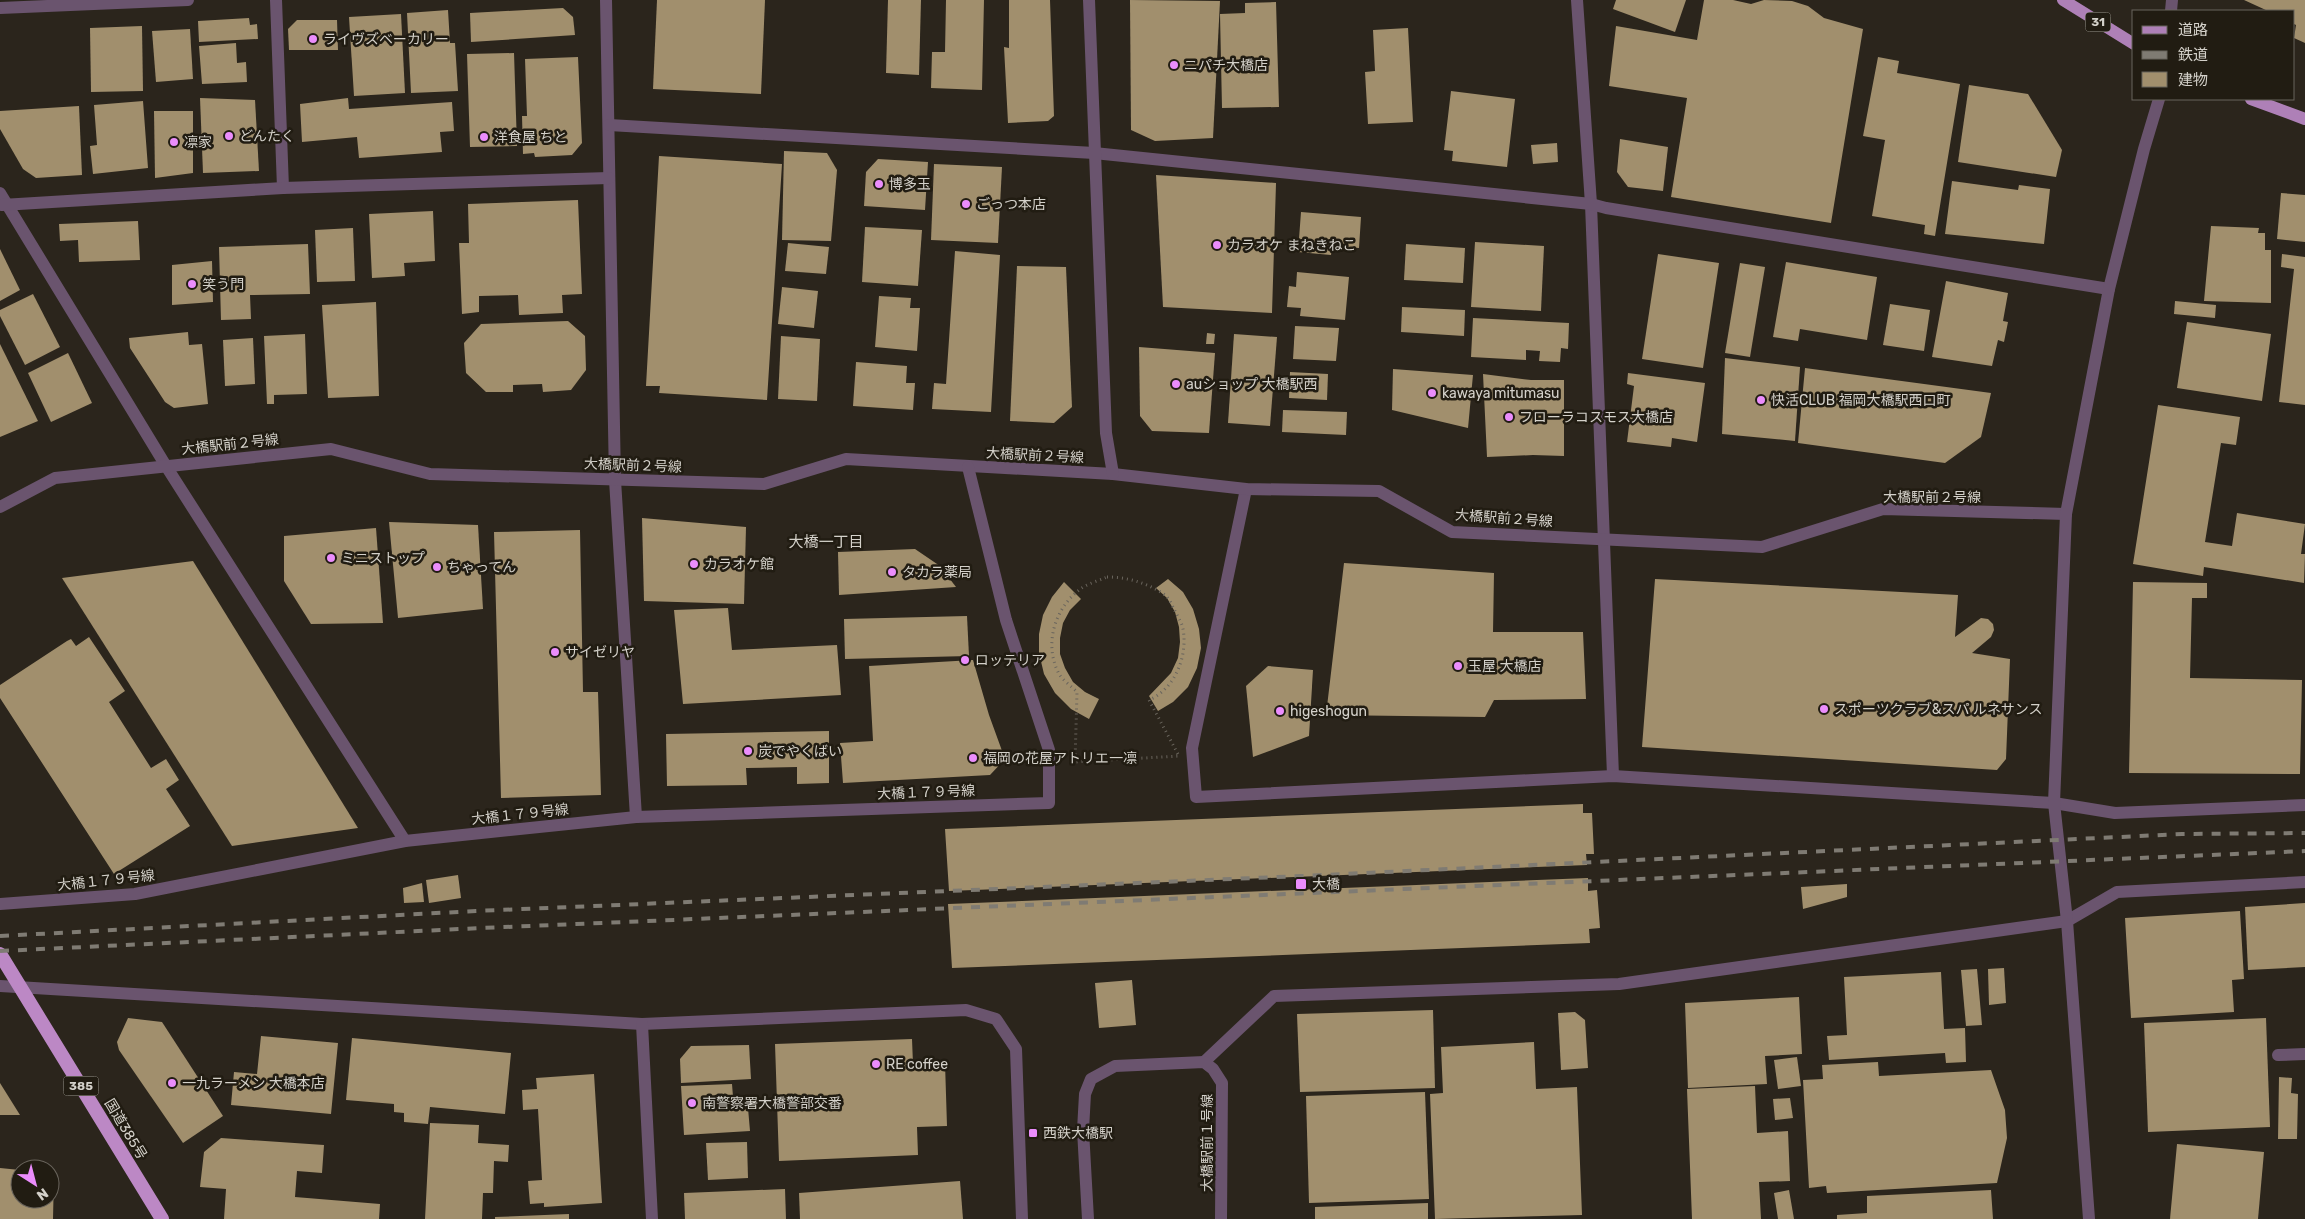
<svg xmlns="http://www.w3.org/2000/svg" width="2305" height="1219" font-family="Rubik,'Noto Sans JP',sans-serif">
<style>
.building{fill:#a18f6d}
.lines{fill:none;stroke-linecap:round;stroke-linejoin:round}
.path{stroke:#6a655d;stroke-width:3;stroke-dasharray:1 4;stroke-linecap:butt}
.service{stroke:#6a546e;stroke-width:12}
.minor{stroke:#6a546e;stroke-width:12}
.tertiary{stroke:#6a546e;stroke-width:12}
.primary{stroke:#ae80b7;stroke-width:12}
.trunk{stroke:#bc88c5;stroke-width:14}
.rail{stroke:#7f7b73;stroke-width:4;stroke-dasharray:9 9;stroke-linecap:butt}
.poi-dot{fill:#eb8dfc;stroke:#211c12;stroke-width:2}
.labels{text-anchor:middle;stroke-width:5;stroke-linejoin:round;paint-order:stroke}
.shield{fill:#211c12;stroke:#9e9b93;stroke-width:1}
.shield-label{font-size:12px;font-weight:bold;fill:#d4d1ca}
.poi-label{font-size:14px;fill:#d4d1ca;stroke:#211c12;text-anchor:start}
.street-label{font-size:14px;fill:#d4d1ca;stroke:#211c12}
.neighbourhood-label{font-size:15px;fill:#d4d1ca;stroke:#211c12}
</style>
<rect width="100%" height="100%" fill="#2b251c"/>
<!-- building -->
<g class="building">
<polygon points="657,0 765,0 761,94 653,89"/>
<polygon points="888,0 921,0 919,75 886,73"/>
<polygon points="946,0 984,0 982,90 931,88 932,52 945,52"/>
<polygon points="1009,0 1050,0 1054,116 1048,121 1008,123 1004,47 1009,48"/>
<polygon points="1130,0 1220,1 1213,138 1155,141 1131,130"/>
<polygon points="1616,0 1686,0 1675,32 1613,9"/>
<polygon points="1704,0 1733,0 1751,4 1764,0 1792,1 1808,6 1824,18 1863,29 1831,223 1671,197 1687,98 1609,86 1616,26 1697,40"/>
<polygon points="2244,0 2305,0 2305,43 2294,38 2296,25 2294,24 2294,11 2268,11"/>
<polygon points="1276,2 1279,107 1222,108 1220,14 1245,13 1245,3"/>
<polygon points="563,8 573,17 575,35 471,42 470,13"/>
<polygon points="448,10 450,43 455,43 458,91 411,93 407,13"/>
<polygon points="401,14 405,93 354,96 349,17"/>
<polygon points="249,18 250,25 257,24 258,39 199,42 198,21"/>
<polygon points="297,20 337,20 338,50 289,50 288,29"/>
<polygon points="142,26 143,91 91,92 90,28"/>
<polygon points="1408,28 1413,122 1368,124 1365,72 1375,71 1373,30"/>
<polygon points="190,29 193,79 156,82 152,31"/>
<polygon points="236,43 237,63 246,62 247,82 202,84 199,46"/>
<polygon points="514,53 517,146 470,147 467,54"/>
<polygon points="578,57 582,143 572,155 535,157 534,153 523,154 522,116 527,116 525,59"/>
<polygon points="1878,57 1899,61 1897,73 1960,84 1935,236 1924,234 1925,225 1872,216 1885,140 1863,136"/>
<polygon points="1969,85 2028,94 2062,150 2056,177 1958,162"/>
<polygon points="1451,91 1515,99 1507,167 1452,161 1453,151 1444,150"/>
<polygon points="200,98 255,100 259,171 203,173"/>
<polygon points="348,98 349,109 452,102 454,131 440,132 442,152 359,158 357,137 302,142 300,104"/>
<polygon points="143,101 148,168 93,174 90,146 97,145 94,105"/>
<polygon points="79,106 82,175 36,178 23,169 0,129 0,111"/>
<polygon points="154,111 193,111 193,173 155,178"/>
<polygon points="1620,139 1668,147 1663,191 1628,187 1617,172"/>
<polygon points="1557,143 1558,162 1533,164 1531,145"/>
<polygon points="784,151 827,153 837,170 831,241 782,240"/>
<polygon points="659,156 782,164 767,400 659,393 660,386 646,386"/>
<polygon points="878,159 928,162 925,210 864,206 866,172"/>
<polygon points="934,164 1002,167 998,243 931,240"/>
<polygon points="1156,175 1276,183 1272,313 1163,307"/>
<polygon points="1952,181 2018,190 2019,185 2050,189 2044,244 1945,234"/>
<polygon points="2281,193 2305,195 2305,242 2277,239"/>
<polygon points="578,200 582,294 562,295 563,313 519,315 518,295 479,296 479,312 462,314 459,243 469,243 468,204"/>
<polygon points="433,211 435,261 404,263 405,276 372,278 369,214"/>
<polygon points="1301,212 1361,217 1359,248 1332,246 1331,255 1298,252"/>
<polygon points="138,221 140,260 79,262 78,240 60,241 59,224"/>
<polygon points="2211,226 2259,228 2258,233 2265,233 2265,250 2271,250 2271,303 2204,301"/>
<polygon points="865,227 922,230 918,286 862,282"/>
<polygon points="353,228 355,281 317,282 315,230"/>
<polygon points="1475,242 1544,246 1541,311 1471,307"/>
<polygon points="788,243 829,247 826,274 785,271"/>
<polygon points="308,244 310,294 250,295 251,319 221,320 219,247"/>
<polygon points="1406,244 1465,248 1463,283 1404,280"/>
<polygon points="0,249 20,290 0,301"/>
<polygon points="955,251 1000,255 991,412 932,409 934,383 946,384"/>
<polygon points="1658,254 1719,263 1703,368 1642,359"/>
<polygon points="2282,254 2305,257 2305,405 2279,402 2294,269 2281,267"/>
<polygon points="212,261 213,302 172,305 172,265"/>
<polygon points="1786,262 1877,277 1867,340 1800,329 1798,341 1773,337"/>
<polygon points="1740,263 1765,267 1750,357 1725,353"/>
<polygon points="1017,266 1066,267 1072,407 1054,423 1010,421"/>
<polygon points="1297,272 1349,277 1345,320 1300,316 1301,308 1287,307 1289,286 1296,287"/>
<polygon points="1946,281 2008,293 2003,321 2008,322 2004,342 1998,340 1992,366 1932,357"/>
<polygon points="782,287 818,291 814,328 778,324"/>
<polygon points="33,294 60,347 25,365 0,316 0,310"/>
<polygon points="879,296 911,298 910,308 920,308 917,351 875,347"/>
<polygon points="2175,301 2216,305 2215,318 2174,314"/>
<polygon points="376,302 379,396 328,398 322,305"/>
<polygon points="1890,304 1930,310 1924,351 1883,345"/>
<polygon points="1402,307 1465,310 1464,336 1401,332"/>
<polygon points="1473,318 1569,323 1568,349 1561,348 1560,362 1539,361 1540,351 1526,350 1526,360 1471,357"/>
<polygon points="568,321 585,336 586,370 571,390 543,392 542,384 513,385 513,392 486,392 466,373 464,343 481,324"/>
<polygon points="2187,322 2271,334 2262,401 2177,388"/>
<polygon points="1295,326 1339,328 1336,361 1293,359"/>
<polygon points="188,332 189,345 202,344 208,404 174,408 165,402 130,348 129,338"/>
<polygon points="1207,333 1215,334 1214,344 1206,344"/>
<polygon points="305,334 307,394 274,395 274,404 267,404 264,336"/>
<polygon points="1234,334 1277,337 1270,426 1228,423"/>
<polygon points="781,336 820,339 817,401 778,399"/>
<polygon points="253,338 255,384 225,386 223,340"/>
<polygon points="0,344 38,421 0,437"/>
<polygon points="1139,347 1215,353 1209,433 1152,431 1140,416"/>
<polygon points="68,353 92,403 51,422 28,373"/>
<polygon points="1725,358 1800,367 1795,441 1722,434"/>
<polygon points="856,362 907,366 906,383 915,383 913,410 853,406"/>
<polygon points="1805,368 1991,393 1981,437 1945,463 1798,443"/>
<polygon points="1393,369 1473,375 1468,428 1392,410"/>
<polygon points="1290,372 1328,374 1327,400 1289,398"/>
<polygon points="1628,373 1705,383 1697,442 1672,438 1671,447 1627,442 1634,386 1627,384"/>
<polygon points="1483,374 1531,380 1564,380 1564,456 1533,455 1487,457"/>
<polygon points="2158,405 2240,417 2236,445 2221,443 2205,542 2232,546 2237,513 2305,524 2301,554 2305,554 2304,583 2204,567 2203,576 2133,564"/>
<polygon points="1283,410 1347,412 1346,435 1282,432"/>
<polygon points="642,518 746,527 744,604 644,601"/>
<polygon points="389,522 478,525 483,609 398,618"/>
<polygon points="376,528 383,623 311,624 284,581 284,536"/>
<polygon points="580,530 583,692 598,692 601,795 501,798 494,532"/>
<polygon points="915,549 940,566 956,587 839,595 838,552"/>
<polygon points="193,561 358,828 232,846 62,578"/>
<polygon points="1344,563 1494,573 1493,632 1583,632 1586,699 1494,700 1485,717 1326,715"/>
<polygon points="1168,579 1183,592 1193,609 1199,629 1201,648 1197,668 1188,687 1173,702 1158,711 1149,696 1171,673 1178,658 1180,642 1179,627 1175,612 1167,598 1156,588"/>
<polygon points="1655,579 1958,595 1955,637 1981,618 1988,619 1993,624 1994,630 1991,637 1972,653 2010,659 2006,759 1997,770 1642,747"/>
<polygon points="1064,582 1081,599 1070,610 1063,623 1060,638 1060,654 1065,668 1073,682 1085,692 1099,699 1089,719 1071,709 1055,693 1044,674 1039,653 1039,634 1043,615 1052,597"/>
<polygon points="2133,582 2207,583 2207,598 2192,598 2190,678 2302,680 2300,774 2129,773"/>
<polygon points="728,608 732,650 837,645 841,695 683,704 674,610"/>
<polygon points="967,616 969,656 845,659 844,619"/>
<polygon points="89,637 125,691 109,702 151,768 166,759 179,780 166,789 190,826 114,874 0,698 0,685 67,641 71,639 76,646"/>
<polygon points="973,660 989,715 1005,759 990,775 843,783 840,743 873,741 869,666"/>
<polygon points="1268,666 1313,670 1309,736 1253,757 1246,686"/>
<polygon points="829,731 829,783 797,784 797,767 746,768 747,785 667,786 666,734"/>
<polygon points="1583,804 1583,813 1592,813 1594,854 1586,854 1587,865 949,891 945,829"/>
<polygon points="458,875 461,898 429,903 426,880"/>
<polygon points="1588,878 1588,891 1597,890 1600,928 1589,929 1590,943 952,968 948,904"/>
<polygon points="422,883 424,902 404,903 403,888"/>
<polygon points="1847,884 1847,897 1803,909 1801,887"/>
<polygon points="2305,903 2305,967 2248,970 2245,907"/>
<polygon points="2240,911 2244,979 2232,980 2234,1012 2131,1018 2125,918"/>
<polygon points="2004,968 2006,1003 1989,1005 1988,969"/>
<polygon points="1977,969 1982,1025 1966,1026 1961,970"/>
<polygon points="1941,972 1944,1029 1965,1028 1966,1062 1946,1063 1945,1053 1829,1060 1827,1036 1847,1035 1844,977"/>
<polygon points="1132,980 1136,1025 1099,1028 1095,983"/>
<polygon points="1799,997 1802,1054 1765,1056 1767,1084 1688,1088 1685,1003"/>
<polygon points="1433,1010 1435,1088 1300,1092 1297,1014"/>
<polygon points="1575,1012 1585,1020 1588,1068 1561,1070 1558,1013"/>
<polygon points="128,1018 162,1022 223,1116 183,1143 119,1050 117,1042"/>
<polygon points="2266,1018 2270,1127 2148,1132 2144,1023"/>
<polygon points="261,1036 338,1043 331,1114 231,1105 234,1072 257,1074"/>
<polygon points="352,1038 511,1053 505,1114 430,1107 428,1124 404,1122 404,1113 394,1112 394,1104 346,1100"/>
<polygon points="912,1039 913,1064 945,1063 947,1126 917,1127 918,1155 779,1161 775,1044"/>
<polygon points="1534,1042 1536,1089 1577,1087 1582,1215 1435,1219 1430,1094 1443,1093 1441,1047"/>
<polygon points="749,1045 751,1079 681,1083 680,1059 691,1046"/>
<polygon points="1797,1057 1801,1086 1778,1089 1774,1060"/>
<polygon points="1878,1062 1879,1076 1991,1070 2005,1110 2007,1138 1997,1183 1827,1193 1826,1186 1809,1188 1803,1080 1823,1079 1822,1065"/>
<polygon points="594,1074 602,1203 544,1207 544,1203 530,1204 528,1181 542,1180 538,1109 523,1110 522,1090 537,1089 536,1078"/>
<polygon points="2279,1077 2292,1078 2291,1093 2298,1094 2297,1139 2278,1139"/>
<polygon points="0,1083 20,1115 0,1115"/>
<polygon points="732,1084 734,1109 748,1108 750,1131 684,1135 681,1086"/>
<polygon points="1755,1086 1757,1133 1788,1131 1790,1181 1759,1182 1761,1219 1692,1219 1687,1089"/>
<polygon points="1425,1092 1429,1199 1309,1203 1306,1096"/>
<polygon points="1790,1098 1793,1118 1775,1120 1773,1099"/>
<polygon points="430,1123 479,1125 478,1143 509,1145 508,1162 494,1161 493,1193 483,1193 482,1219 425,1219"/>
<polygon points="221,1138 324,1145 322,1173 297,1171 295,1197 380,1204 379,1219 224,1219 226,1189 200,1187 204,1152"/>
<polygon points="747,1142 748,1178 708,1180 706,1143"/>
<polygon points="2177,1144 2264,1152 2258,1219 2170,1219"/>
<polygon points="0,1168 20,1170 20,1199 50,1199 50,1173 54,1174 53,1219 0,1219"/>
<polygon points="960,1181 963,1219 800,1219 799,1193"/>
<polygon points="785,1189 786,1219 685,1219 684,1193"/>
<polygon points="1789,1190 1794,1219 1778,1219 1774,1193"/>
<polygon points="1991,1190 1993,1219 1837,1219 1837,1215 1867,1213 1867,1196"/>
<polygon points="1428,1203 1428,1219 1315,1219 1315,1207"/>
<polygon points="569,1214 569,1219 495,1219 495,1217"/>
</g>
<g class="lines">
<!-- path -->
<path class="path" d="M1107,577C1127,577 1148,583 1165,595C1170,599 1172,606 1175,611C1178,617 1182,623 1183,629C1188,656 1175,689 1149,700L1179,756L1075,762L1077,692C1071,686 1061,679 1058,672C1044,643 1055,609 1079,590C1086,584 1098,581 1107,577Z"/>
<!-- service -->
<polyline class="service" points="2278,1055 2305,1054"/>
<!-- minor -->
<g class="minor">
<polyline points="276,0 283,188"/>
<polyline points="606,0 615,480 636,817"/>
<polyline points="1577,0 1591,204 1613,776"/>
<polyline points="0,8 188,0"/>
<polyline points="2171,11 2172,0"/>
<polyline points="609,125 1094,153 1591,204 1606,208 2109,289"/>
<polyline points="0,193 166,466 405,841"/>
<polyline points="2,205 283,188 609,178"/>
<polyline points="1246,489 1192,748 1196,797 1613,776 2054,803 2115,813 2305,805"/>
<polyline points="0,507 55,478 331,449 430,474 764,484 846,459 1113,474 1246,489 1379,491 1452,532 1762,547 1883,509 2066,514"/>
<polyline points="0,904 135,894 405,841 636,817 1049,803 1049,750 1006,620 968,467"/>
<polyline points="0,986 642,1024 966,1010 996,1019 1016,1049 1022,1219"/>
<polyline points="642,1024 652,1219"/>
<polyline points="1204,1062 1274,996 1619,984 2067,921 2117,892 2305,882"/>
<polyline points="1088,1219 1083,1130 1085,1094 1091,1079 1115,1066 1204,1062 1213,1069 1222,1083 1221,1219"/>
</g>
<!-- tertiary -->
<g class="tertiary">
<polyline points="1089,0 1106,433 1113,474"/>
<polyline points="2089,1219 2067,921 2054,803 2066,514 2109,289 2144,149 2159,99"/>
</g>
<!-- primary -->
<g class="primary">
<polyline points="2063,0 2134,44"/>
<polyline points="2251,99 2305,119"/>
</g>
<!-- trunk -->
<polyline class="trunk" points="0,954 162,1219"/>
<!-- rail -->
<g class="rail">
<polyline points="0,936 476,911 1302,876 2182,834 2305,833"/>
<polyline points="0,951 482,928 2305,851"/>
</g>
</g>
<!-- markers -->
<g class="poi-dot">
<circle cx="313" cy="39" r="5"/>
<circle cx="1174" cy="65" r="5"/>
<circle cx="229" cy="136" r="5"/>
<circle cx="484" cy="137" r="5"/>
<circle cx="174" cy="142" r="5"/>
<circle cx="879" cy="184" r="5"/>
<circle cx="966" cy="204" r="5"/>
<circle cx="1217" cy="245" r="5"/>
<circle cx="192" cy="284" r="5"/>
<circle cx="1176" cy="384" r="5"/>
<circle cx="1432" cy="393" r="5"/>
<circle cx="1761" cy="400" r="5"/>
<circle cx="1509" cy="417" r="5"/>
<circle cx="331" cy="558" r="5"/>
<circle cx="694" cy="564" r="5"/>
<circle cx="437" cy="567" r="5"/>
<circle cx="892" cy="572" r="5"/>
<circle cx="555" cy="652" r="5"/>
<circle cx="965" cy="660" r="5"/>
<circle cx="1458" cy="666" r="5"/>
<circle cx="1824" cy="709" r="5"/>
<circle cx="1280" cy="711" r="5"/>
<circle cx="748" cy="751" r="5"/>
<circle cx="973" cy="758" r="5"/>
<rect x="1295" y="878" width="12" height="12" rx="2.5"/>
<circle cx="876" cy="1064" r="5"/>
<circle cx="172" cy="1083" r="5"/>
<circle cx="692" cy="1103" r="5"/>
<rect x="1028" y="1128" width="10" height="10" rx="2.5"/>
</g>
<g class="labels">
<!-- shield labels -->
<g class="shield">
<rect x="2085.5" y="12.5" width="25" height="19" rx="4"/>
<rect x="63.5" y="1076.5" width="35" height="19" rx="4"/>
</g>
<g class="shield-label">
<text x="2098" y="26">31</text>
<text x="81" y="1090">385</text>
</g>
<!-- poi labels -->
<g class="poi-label">
<text x="323" y="44">ライヴズベーカリー</text>
<text x="1184" y="70">ニパチ大橋店</text>
<text x="239" y="141">どんたく</text>
<text x="494" y="142">洋食屋 ちと</text>
<text x="184" y="147">凛家</text>
<text x="889" y="189">博多玉</text>
<text x="976" y="209">ごっつ本店</text>
<text x="1227" y="250">カラオケ まねきねこ</text>
<text x="202" y="289">笑う門</text>
<text x="1186" y="389">auショップ 大橋駅西</text>
<text x="1442" y="398">kawaya mitumasu</text>
<text x="1771" y="405">快活CLUB 福岡大橋駅西口町</text>
<text x="1519" y="422">フローラコスモス大橋店</text>
<text x="341" y="563">ミニストップ</text>
<text x="704" y="569">カラオケ館</text>
<text x="447" y="572">ちゃってん</text>
<text x="902" y="577">タカラ薬局</text>
<text x="565" y="657">サイゼリヤ</text>
<text x="975" y="665">ロッテリア</text>
<text x="1468" y="671">玉屋 大橋店</text>
<text x="1834" y="714">スポーツクラブ&amp;スパ ルネサンス</text>
<text x="1290" y="716">higeshogun</text>
<text x="758" y="756">炭でやくばい</text>
<text x="983" y="763">福岡の花屋アトリエ一凛</text>
<text x="1312" y="889">大橋</text>
<text x="886" y="1069">RE coffee</text>
<text x="182" y="1088">一九ラーメン 大橋本店</text>
<text x="702" y="1108">南警察署大橋警部交番</text>
<text x="1043" y="1138">西鉄大橋駅</text>
</g>
<!-- street labels -->
<g class="street-label">
<text transform="translate(230 444) rotate(-6)" y="5">大橋駅前２号線</text>
<text transform="translate(1035 455) rotate(3)" y="5">大橋駅前２号線</text>
<text transform="translate(633 465) rotate(2)" y="5">大橋駅前２号線</text>
<text x="1932" y="502">大橋駅前２号線</text>
<text transform="translate(1504 518) rotate(4)" y="5">大橋駅前２号線</text>
<text transform="translate(926 792) rotate(-2)" y="5">大橋１７９号線</text>
<text transform="translate(520 814) rotate(-6)" y="5">大橋１７９号線</text>
<text transform="translate(106 880) rotate(-6)" y="5">大橋１７９号線</text>
<text transform="translate(126 1129) rotate(59)" y="5">国道385号</text>
<text transform="translate(1207 1143) rotate(-90)" y="5">大橋駅前１号線</text>
</g>
<!-- neighbourhood labels -->
<g class="neighbourhood-label">
<text x="826" y="547">大橋一丁目</text>
</g>
</g>
<!-- legend -->
<rect x="2132" y="10" width="162" height="90" fill="#211c12" stroke="#69645c"/>
<rect x="2142" y="26" width="25" height="8" fill="#ae80b7" stroke="#69645c"/>
<text x="2178" y="35" font-size="15" fill="#d4d1ca">道路</text>
<rect x="2142" y="51" width="25" height="8" fill="#7f7b73" stroke="#69645c"/>
<text x="2178" y="60" font-size="15" fill="#d4d1ca">鉄道</text>
<rect x="2142" y="72" width="25" height="15" fill="#a18f6d" stroke="#69645c"/>
<text x="2178" y="85" font-size="15" fill="#d4d1ca">建物</text>
<!-- north arrow -->
<g transform="translate(35 1184) rotate(144)"><circle r="24" fill="#211c12" stroke="#69645c"/>
<path d="M0-4L9 19L0 12L-9 19Z" fill="#eb8dfc"/>
<text y="-8" font-size="14" font-weight="bold" text-anchor="middle" fill="#d4d1ca">N</text>
</g>
</svg>
